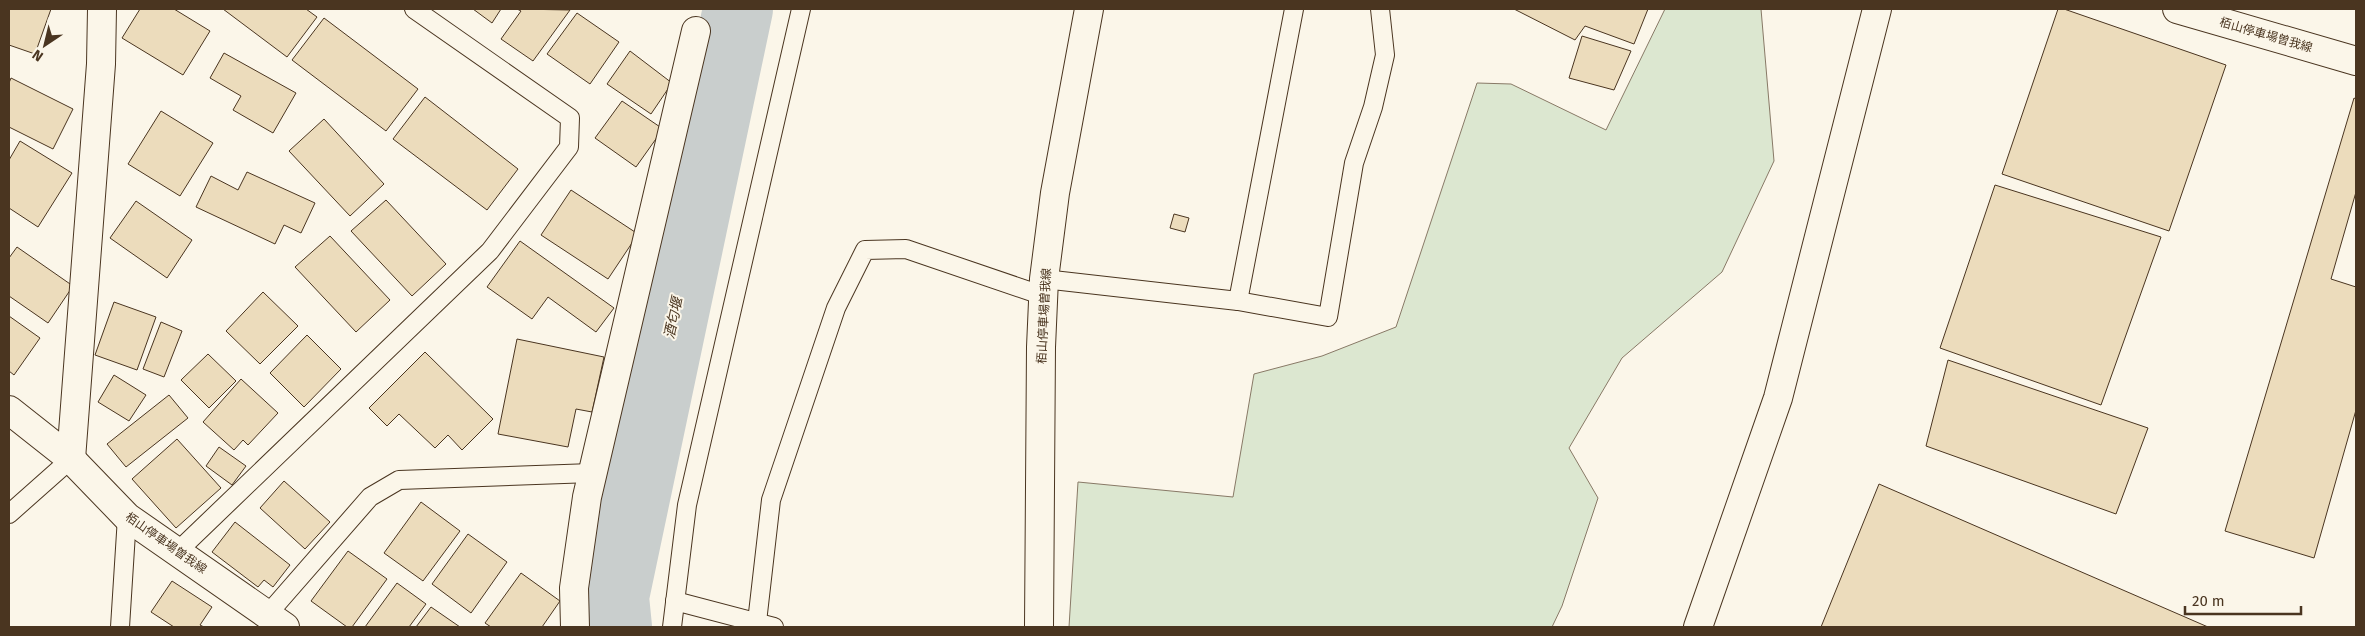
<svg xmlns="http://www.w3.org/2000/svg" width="2365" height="636" font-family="'Fira Sans','Noto Sans JP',sans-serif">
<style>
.green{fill:#dce7d0;stroke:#887966}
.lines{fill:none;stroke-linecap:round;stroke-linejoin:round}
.river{stroke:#c9cecd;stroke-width:70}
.building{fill:#ecdcbc;stroke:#4a3520}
.service-casing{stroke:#4a3520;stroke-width:20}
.minor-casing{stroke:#4a3520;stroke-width:30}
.secondary-casing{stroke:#4a3520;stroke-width:30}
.service{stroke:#fbf6e9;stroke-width:18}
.minor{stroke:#fbf6e9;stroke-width:28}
.secondary{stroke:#fbf6e9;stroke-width:28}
.labels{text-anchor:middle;stroke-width:4;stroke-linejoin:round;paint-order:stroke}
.street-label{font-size:12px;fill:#4a3520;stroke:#fbf6e9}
.water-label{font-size:14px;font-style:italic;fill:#4a3520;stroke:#fbf6e9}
</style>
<rect width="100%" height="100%" fill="#fbf6e9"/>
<!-- green -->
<polygon class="green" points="1665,9 1761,9 1774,161 1722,272 1622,358 1569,448 1598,498 1562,606 1552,627 1069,627 1078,482 1233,497 1254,374 1322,356 1396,327 1477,83 1511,84 1606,130"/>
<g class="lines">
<!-- river -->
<polyline class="river" points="617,627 614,597 738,9"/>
</g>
<!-- building -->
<g class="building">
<polygon points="9,9 51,9 35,54 9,45"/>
<polygon points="140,9 174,9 210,31 183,75 122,38"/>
<polygon points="223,9 306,9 317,17 287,57"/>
<polygon points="473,9 501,9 492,23"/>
<polygon points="517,9 570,10 533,61 501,39 521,11"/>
<polygon points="1514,9 1648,9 1634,44 1585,26 1575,40"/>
<polygon points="2058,9 2064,9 2226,65 2169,231 2002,174"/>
<polygon points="577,13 619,42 590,84 547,54"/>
<polygon points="324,18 418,89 386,131 292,60"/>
<polygon points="1582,36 1631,51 1614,90 1569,78"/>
<polygon points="630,51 672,83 651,114 607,84"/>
<polygon points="224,53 296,93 273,133 233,110 241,96 210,78"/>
<polygon points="11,78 73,109 53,149 9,127 9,83"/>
<polygon points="425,97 518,169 487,210 393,139"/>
<polygon points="2354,98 2356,99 2356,192 2331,279 2356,287 2356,410 2314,558 2225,531"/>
<polygon points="622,101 663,129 636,167 595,138"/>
<polygon points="161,111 213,143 180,196 128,164"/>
<polygon points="324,119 384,184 350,216 289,151"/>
<polygon points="20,141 72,173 38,227 9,208 9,160"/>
<polygon points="247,172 315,203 301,233 284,225 275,244 196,207 211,176 238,190"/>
<polygon points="1995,185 2161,237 2101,405 1940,348"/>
<polygon points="571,190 638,234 608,279 541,235"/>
<polygon points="386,200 446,264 412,296 351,231"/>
<polygon points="136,201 192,240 167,278 110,238"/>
<polygon points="1174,214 1189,218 1185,232 1170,228"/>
<polygon points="330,236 390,300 356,332 295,267"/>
<polygon points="520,241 614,308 596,332 548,297 532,319 487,287"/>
<polygon points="17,247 73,286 48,323 9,296 9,258"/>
<polygon points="263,292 298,326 260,364 226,331"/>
<polygon points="114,302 156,317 137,370 95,355"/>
<polygon points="9,316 40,338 14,375 9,371"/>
<polygon points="161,322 182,331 164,377 143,369"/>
<polygon points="307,335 341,369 304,407 270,373"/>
<polygon points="517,339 604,357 592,412 576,409 568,447 498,434"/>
<polygon points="425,352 493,419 462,450 448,435 435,448 399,414 387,426 369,408"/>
<polygon points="208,354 236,381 209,408 181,380"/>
<polygon points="1948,360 2148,428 2116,514 1926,446"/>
<polygon points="114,375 146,395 129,421 98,402"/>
<polygon points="241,379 278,413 248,445 243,440 234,450 203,422"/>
<polygon points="169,395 188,418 126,467 107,444"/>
<polygon points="177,439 221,488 176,528 132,479"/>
<polygon points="219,447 246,466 232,485 206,466"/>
<polygon points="284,481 330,522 305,549 260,508"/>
<polygon points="1879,484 2208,627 1821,627"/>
<polygon points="421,502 460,531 423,581 384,553"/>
<polygon points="235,522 290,565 273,587 264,580 258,587 212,552"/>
<polygon points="468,534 507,562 471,613 432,584"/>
<polygon points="348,551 387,579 352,627 347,627 311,601"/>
<polygon points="521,573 560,601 542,627 491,627 485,623"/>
<polygon points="172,581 212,607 200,625 204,627 174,627 151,612"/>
<polygon points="397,583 426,604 409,627 365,627"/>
<polygon points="431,607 460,627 416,627"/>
</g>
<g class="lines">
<defs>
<g id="service">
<polyline points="1044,279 1238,301 1328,317 1354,163 1373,107 1385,55 1380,9"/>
<polyline points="1238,301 1294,9"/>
<polyline points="9,514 71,459"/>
<polyline points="178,551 490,251 569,147 570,118 414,9"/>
<polyline points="675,601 774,627"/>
<polyline points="267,615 370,497 399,480 592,473"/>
<polyline points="757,622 771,500 836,308 865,250 906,249 1044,296"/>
<polyline points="120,627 127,517"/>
<polyline points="672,627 687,505 801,9"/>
</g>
<g id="minor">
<polyline points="71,459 101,64 102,9"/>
<polyline points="575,627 574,588 587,497 696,31"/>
<polyline points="1698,627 1778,398 1877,9"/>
</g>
<g id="secondary">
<polyline points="2177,9 2356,61"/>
<polyline points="9,410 71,459 127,517 285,627"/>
<polyline points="1039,627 1041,347 1044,279 1055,193 1089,9"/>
</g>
</defs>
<!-- service casing -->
<use href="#service" class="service-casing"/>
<!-- minor casing -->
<use href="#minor" class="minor-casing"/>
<!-- secondary casing -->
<use href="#secondary" class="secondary-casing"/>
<!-- service -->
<use href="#service" class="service"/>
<!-- minor -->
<use href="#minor" class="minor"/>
<!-- secondary -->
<use href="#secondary" class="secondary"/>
</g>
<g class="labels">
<!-- street labels -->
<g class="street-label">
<text transform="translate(2266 35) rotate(16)" y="4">栢山停車場曽我線</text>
<text transform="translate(1044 316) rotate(-87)" y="4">栢山停車場曽我線</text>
<text transform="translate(166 543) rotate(35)" y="4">栢山停車場曽我線</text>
</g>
<!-- water labels -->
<g class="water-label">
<text transform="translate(673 318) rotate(-78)" y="5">酒匂堰</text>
</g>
</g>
<!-- border -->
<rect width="2365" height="636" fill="none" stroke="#4a3520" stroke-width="20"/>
<!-- north arrow -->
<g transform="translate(45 45) rotate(215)" stroke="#fbf6e9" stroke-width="4" paint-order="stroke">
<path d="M0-4L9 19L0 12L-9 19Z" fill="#4a3520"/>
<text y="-8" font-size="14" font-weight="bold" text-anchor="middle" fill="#4a3520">N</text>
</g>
<!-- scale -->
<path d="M2185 606v8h116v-8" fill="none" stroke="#4a3520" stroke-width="2.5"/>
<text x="2192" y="606" font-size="15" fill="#4a3520" stroke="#fbf6e9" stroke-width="4" paint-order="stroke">20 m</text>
</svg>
